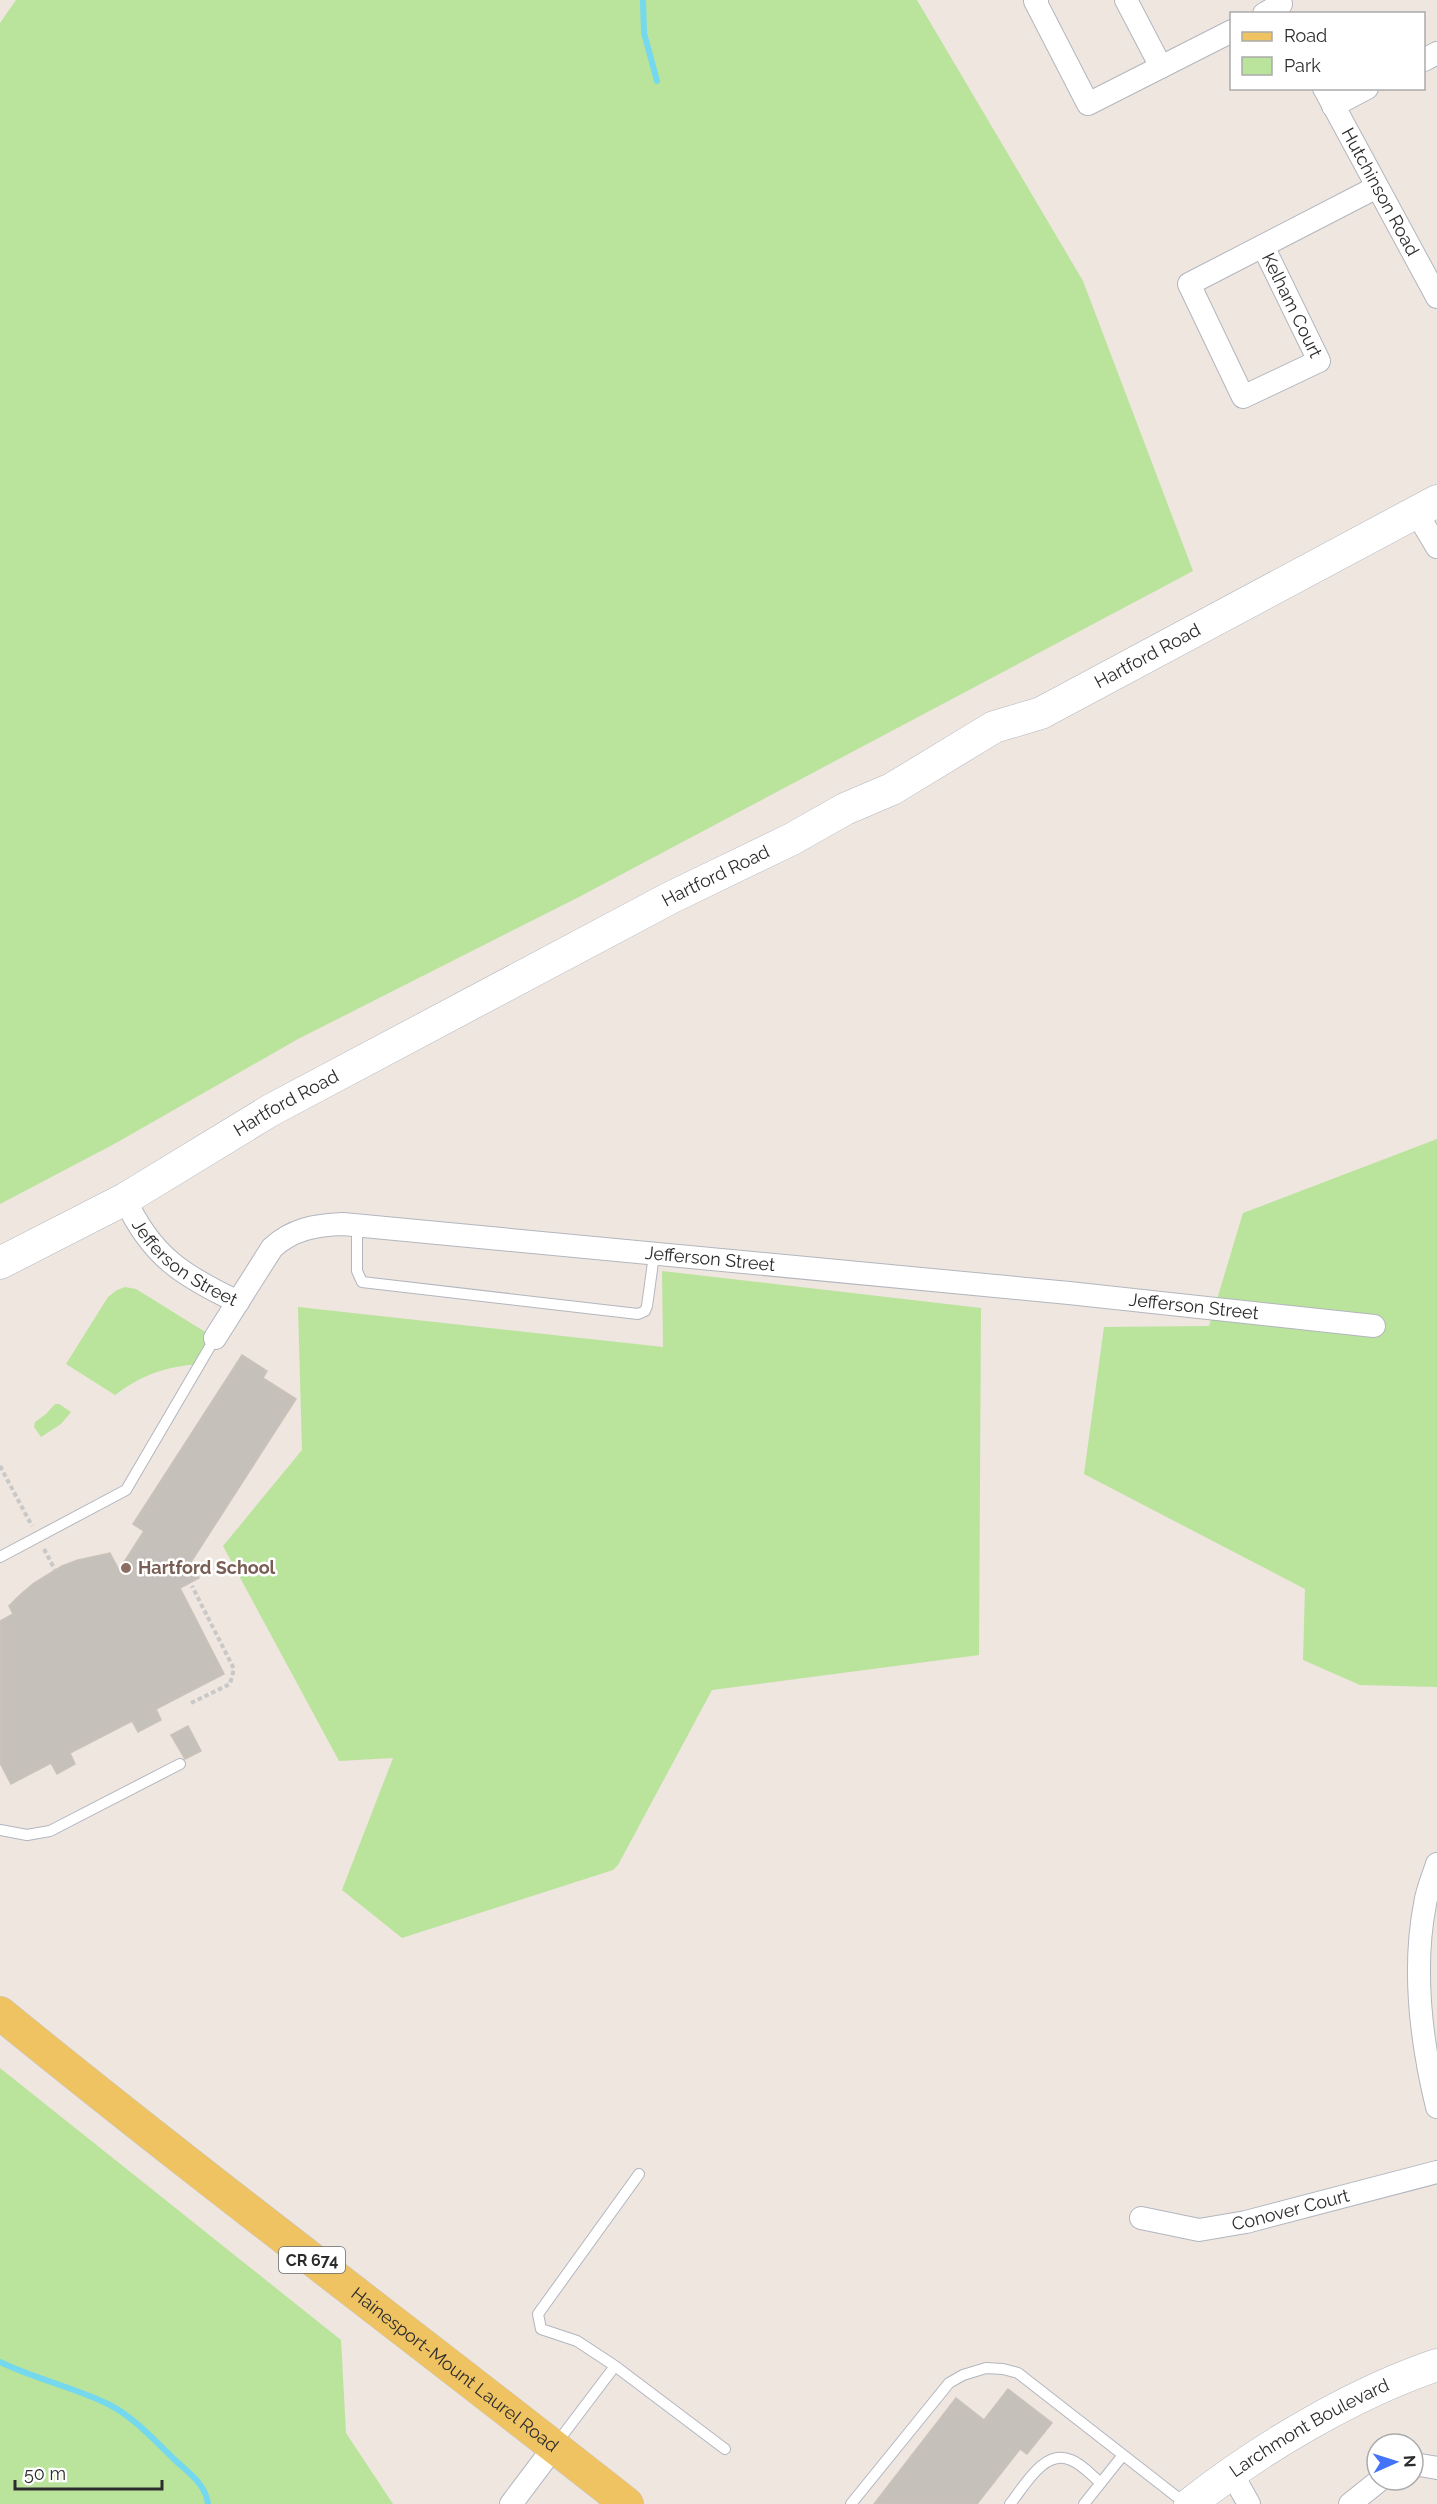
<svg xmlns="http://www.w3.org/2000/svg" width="1437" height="2504" font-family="Raleway,sans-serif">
<rect width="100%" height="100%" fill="#eee6df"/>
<path fill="#bae39c" d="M 16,0 L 917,0 L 1083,281 L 1193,571 L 577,898 L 298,1039 L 116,1143 L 0,1204 L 0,23 Z
M 1437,1139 L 1437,1687 L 1360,1685 L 1303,1660 L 1305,1589 L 1084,1474 L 1104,1327 L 1209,1326 L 1243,1213 Z
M 662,1271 L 981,1308 L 979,1655 L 712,1690 L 618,1865 L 613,1870 L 402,1938 L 342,1890 L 393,1758 L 339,1761 L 223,1546 L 302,1450 L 298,1307 L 663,1347 Z
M 125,1287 L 136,1289 L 215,1338 L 200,1364 C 167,1366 141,1375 115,1395 L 66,1364 L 108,1297 L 117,1290 Z
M 55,1404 L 59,1404 L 71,1412 L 61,1424 L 41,1437 L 34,1427 L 35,1422 L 46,1414 Z
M 0,2068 L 341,2340 L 346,2433 L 393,2504 L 0,2504 Z"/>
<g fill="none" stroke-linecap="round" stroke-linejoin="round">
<path stroke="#74d8ee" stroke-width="6" d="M 643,0 L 644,33 L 657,81
M 0,2362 C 35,2379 73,2387 108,2404 C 134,2417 155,2441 176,2461 C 189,2473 206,2485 208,2504"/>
</g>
<path fill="#c6c0bb" stroke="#c9c2b8" stroke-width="1.5" d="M 242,1355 L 267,1371 L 263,1378 L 296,1399 L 191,1562 L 199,1578 L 180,1588 L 224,1674 L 156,1709 L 161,1720 L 138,1732 L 132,1721 L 70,1753 L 75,1764 L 57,1774 L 51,1763 L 11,1784 L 0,1763 L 0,1621 L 13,1614 L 9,1606 L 21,1594 L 34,1583 L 62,1566 L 78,1560 L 110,1553 L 119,1570 L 144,1531 L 133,1524 Z
M 188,1726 L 201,1751 L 185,1759 L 171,1735 Z
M 1008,2389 L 1052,2423 L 1027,2454 L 1020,2449 L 977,2504 L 874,2504 L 956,2398 L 984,2420 Z"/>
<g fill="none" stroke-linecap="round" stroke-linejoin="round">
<defs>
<path id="lane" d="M 357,1226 L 357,1271 L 362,1282 L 638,1314 L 645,1311 L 647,1306 L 654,1255
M 0,1557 L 126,1490 L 215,1338
M 0,1830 L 27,1835 L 50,1831 L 180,1764
M 615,2366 L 577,2341 L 541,2329 L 538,2314 L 639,2174
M 556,2444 L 615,2366 L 725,2449
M 851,2504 L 949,2383 L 963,2375 L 986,2368 L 1003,2369 L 1018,2373 L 1186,2504
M 1010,2504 C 1024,2487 1044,2448 1071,2460 C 1082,2464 1092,2476 1101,2483
M 1084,2504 L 1123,2455"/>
<g id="street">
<path d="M 1037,0 L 1035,1 L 1088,104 L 1232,31"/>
<path d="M 1126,0 L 1161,67"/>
<path d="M 1264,14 L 1281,4"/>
<path d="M 1424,60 L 1437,53"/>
<path id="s1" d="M 1324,88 L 1437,297"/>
<path d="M 1333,106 L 1367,88"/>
<path id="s2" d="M 1263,246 L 1319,361 L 1243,397 L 1189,284 L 1377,187"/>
<path d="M 1416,512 L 1437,547"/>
<path id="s3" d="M 125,1199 C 151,1256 183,1276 238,1302"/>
<path id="s4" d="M 215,1338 L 272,1248 C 292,1229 316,1225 343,1224 L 1069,1293 L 1374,1326"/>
<path d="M 1437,1864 C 1433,1877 1427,1890 1425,1904 C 1412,1971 1421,2041 1437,2107"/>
<path id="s5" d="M 1141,2218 L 1199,2230 L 1246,2222 L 1437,2172"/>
<path d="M 1413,2466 L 1420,2465 L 1437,2468"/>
<path d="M 1232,2474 L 1249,2504"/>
<path d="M 511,2504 L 554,2447"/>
<path d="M 1350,2504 L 1380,2480"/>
</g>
<g id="secondary">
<path id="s6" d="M 0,1263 L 125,1199 L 271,1110 L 670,898 L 792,839 L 845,809 L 892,789 L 994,727 L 1041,713 L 1437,501"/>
<path id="s7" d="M 1190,2504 C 1259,2449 1354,2393 1437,2365"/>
</g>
<g id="primary">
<path id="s8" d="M 0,2013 C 206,2181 418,2339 627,2504"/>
</g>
</defs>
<use href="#lane" stroke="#b2b6bf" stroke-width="12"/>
<use href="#street" stroke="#b2b6bf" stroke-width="24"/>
<use href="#secondary" stroke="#b2b6bf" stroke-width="33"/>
<use href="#primary" stroke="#c8c8c8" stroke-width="34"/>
<path stroke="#c8c8c8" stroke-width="4" stroke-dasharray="4.5 3" stroke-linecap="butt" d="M 0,1466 L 32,1526
M 44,1549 L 55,1570
M 191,1703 L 230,1684 L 234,1669 L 192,1586"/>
<use href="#lane" stroke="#fff" stroke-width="10"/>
<use href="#street" stroke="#fff" stroke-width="22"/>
<use href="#secondary" stroke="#fff" stroke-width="32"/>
<use href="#primary" stroke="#efc362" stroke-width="33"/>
</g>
<circle fill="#8d6e63" stroke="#fff" stroke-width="2" cx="126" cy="1568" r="6"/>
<g text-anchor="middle" stroke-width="5" stroke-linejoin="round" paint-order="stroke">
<rect fill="#fff" stroke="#6b6b6b" stroke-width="1.5" x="279" y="2247" width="66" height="26" rx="4.5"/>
<g font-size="16" font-weight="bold" fill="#2c2c2c">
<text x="312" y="2266">CR 674</text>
</g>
<g font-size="18" fill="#2c2c2c" stroke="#fff">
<text dy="6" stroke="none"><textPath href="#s1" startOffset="118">Hutchinson Road</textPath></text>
<text dy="6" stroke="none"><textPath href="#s2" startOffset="66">Kelham Court</textPath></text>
<text dy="6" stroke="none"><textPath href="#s6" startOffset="1300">Hartford Road</textPath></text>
<text dy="6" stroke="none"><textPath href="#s6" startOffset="814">Hartford Road</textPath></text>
<text dy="6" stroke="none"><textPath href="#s6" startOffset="328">Hartford Road</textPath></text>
<text dy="6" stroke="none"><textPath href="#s3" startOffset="90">Jefferson Street</textPath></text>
<text dy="6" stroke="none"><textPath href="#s4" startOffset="552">Jefferson Street</textPath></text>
<text dy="6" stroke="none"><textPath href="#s4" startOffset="1038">Jefferson Street</textPath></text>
<text dy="6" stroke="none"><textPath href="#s5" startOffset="153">Conover Court</textPath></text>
<text dy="6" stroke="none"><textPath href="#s8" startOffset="578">Hainesport-Mount Laurel Road</textPath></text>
<text dy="6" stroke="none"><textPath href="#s7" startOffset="142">Larchmont Boulevard</textPath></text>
</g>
<g font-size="18" font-weight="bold" fill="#785e54" stroke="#fff" text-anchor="start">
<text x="138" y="1574">Hartford School</text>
</g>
</g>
<rect x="1230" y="12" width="195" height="78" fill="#ffffff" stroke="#ababab" stroke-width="1.5"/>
<rect x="1242" y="32" width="30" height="9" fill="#efc362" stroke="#ababab" stroke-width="1.5"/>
<text x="1284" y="42" font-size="18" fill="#2c2c2c">Road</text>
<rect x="1242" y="57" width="30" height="18" fill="#bae39c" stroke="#ababab" stroke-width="1.5"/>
<text x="1284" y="72" font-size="18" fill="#2c2c2c">Park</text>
<g transform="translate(1395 2462) rotate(87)"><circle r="28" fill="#ffffff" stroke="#ababab" stroke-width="1.5"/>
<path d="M0-4.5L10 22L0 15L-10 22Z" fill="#4273f8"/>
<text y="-9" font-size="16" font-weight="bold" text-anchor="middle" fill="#2c2c2c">N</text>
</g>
<path d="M15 2480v9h147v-9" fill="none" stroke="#2c2c2c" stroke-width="3"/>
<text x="24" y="2480" font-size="18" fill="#2c2c2c" stroke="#ffffff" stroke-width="4.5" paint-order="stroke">50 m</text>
</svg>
